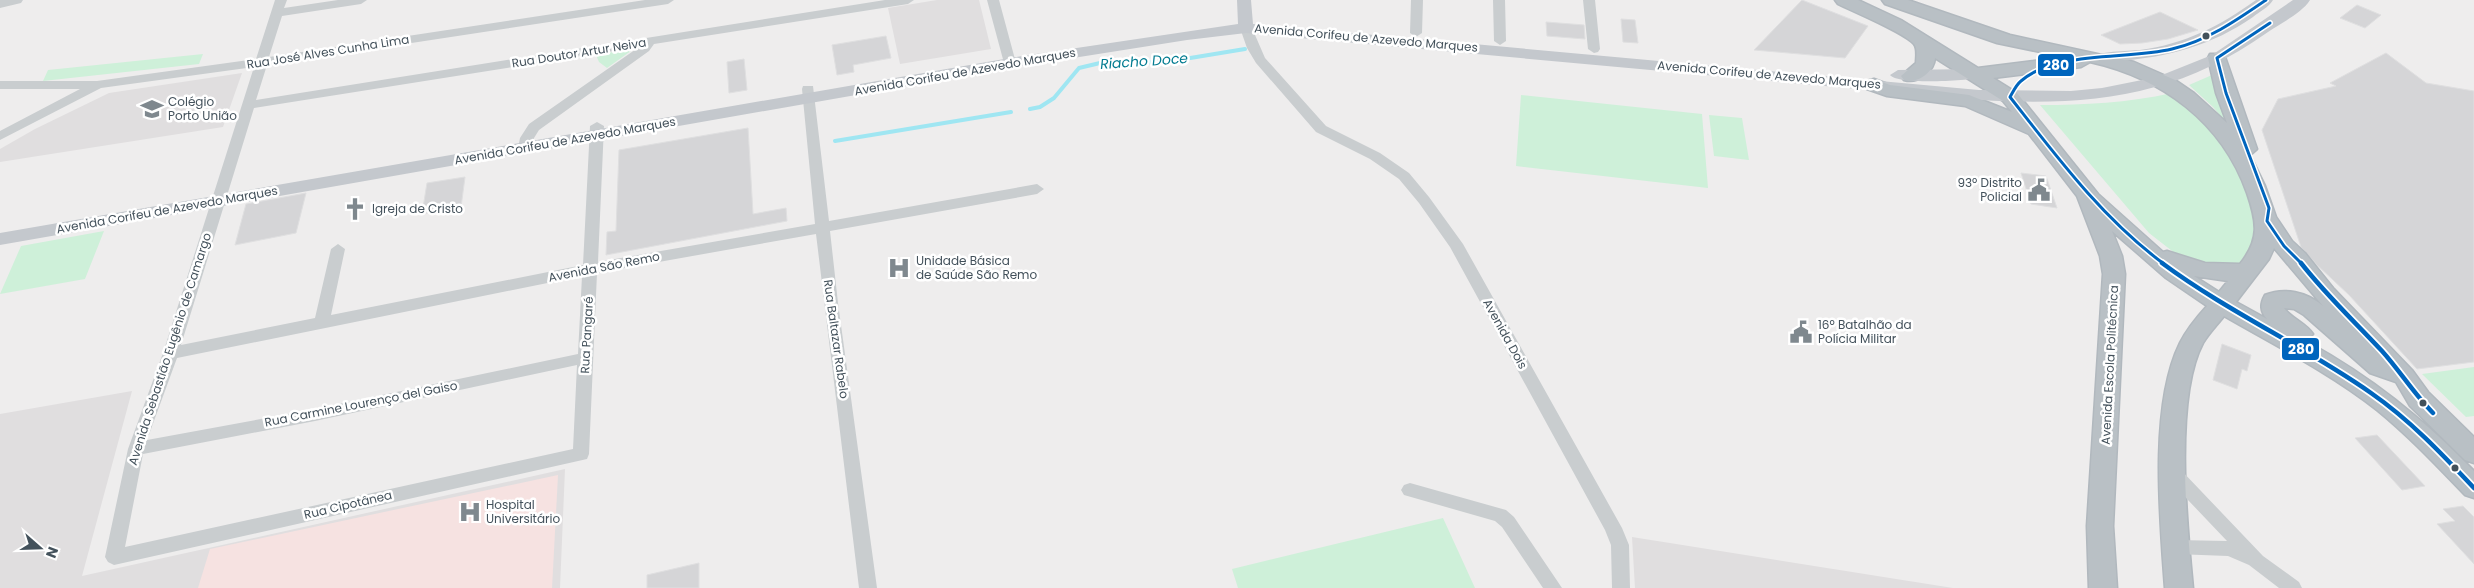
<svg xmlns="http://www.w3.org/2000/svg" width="2474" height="588" font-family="Poppins,sans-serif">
<rect width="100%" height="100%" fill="#eeeded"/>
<path fill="#e0dedf" d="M 937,0 L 979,0 L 991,49 L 900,64 L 888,8 Z
M 242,73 L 223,127 L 0,162 L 0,149 L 35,129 L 109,93 Z
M 132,391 L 82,576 L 565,469 L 560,588 L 0,588 L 0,414 Z
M 1632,537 L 1953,588 L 1635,588 Z"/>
<path fill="#f6e2e1" d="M 558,475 L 552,588 L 198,588 L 210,549 Z"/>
<path fill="#cef0d9" d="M 635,48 L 607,68 L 599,62 L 596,55 Z
M 203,54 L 199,64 L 43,81 L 48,70 Z
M 2212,75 L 2239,138 L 2213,107 L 2189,85 Z
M 2172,93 L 2198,111 L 2238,160 L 2259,227 L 2253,251 L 2239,266 L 2218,268 L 2176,254 L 2149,233 L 2040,105 C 2085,105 2127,103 2172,93 Z
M 1521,95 L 1702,114 L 1708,188 L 1516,166 Z
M 1709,115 L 1742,118 L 1749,160 L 1714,156 Z
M 104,231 L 85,279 L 0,294 L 21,246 Z
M 2474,367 L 2474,416 L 2466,417 L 2422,374 Z
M 1443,518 L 1475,588 L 1238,588 L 1232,569 Z"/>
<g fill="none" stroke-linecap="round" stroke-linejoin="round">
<path stroke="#9fe6f2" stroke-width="4" d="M 1030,109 L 1040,107 L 1054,98 L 1079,68 L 1100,63 L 1166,62 L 1245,49
M 835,141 L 1011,112"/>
</g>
<path fill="#d5d5d7" stroke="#dfdfe0" d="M 1802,0 L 1868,26 L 1845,58 L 1754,50 Z
M 2357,5 L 2381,15 L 2365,28 L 2340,18 Z
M 2160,12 L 2198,30 L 2168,39 L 2142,43 L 2120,44 L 2101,35 Z
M 1621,19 L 1635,20 L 1638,43 L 1623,42 Z
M 1546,22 L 1584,25 L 1585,39 L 1547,36 Z
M 886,36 L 891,58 L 853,65 L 854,72 L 837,75 L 832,45 Z
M 2386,53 L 2426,83 L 2474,91 L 2474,362 L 2417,369 L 2349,295 L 2316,264 L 2301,247 L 2262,130 L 2278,99 L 2336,86 L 2330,83 Z
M 744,59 L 747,90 L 729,93 L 727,62 Z
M 748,128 L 753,214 L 786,208 L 787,221 L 606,255 L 607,232 L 616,231 L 619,150 Z
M 2021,173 L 2046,176 L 2057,208 L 2031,204 Z
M 465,177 L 461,207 L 422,214 L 427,183 Z
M 306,193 L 296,233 L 235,245 L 246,204 Z
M 2222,344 L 2251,355 L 2247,371 L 2242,369 L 2237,389 L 2213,380 Z
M 2377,435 L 2425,486 L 2402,490 L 2355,438 Z
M 2463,506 L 2474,517 L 2474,564 L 2437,524 L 2455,521 L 2443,509 Z
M 699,563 L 699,588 L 647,588 L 647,575 Z"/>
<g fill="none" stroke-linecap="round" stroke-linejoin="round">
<defs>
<path id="highway" d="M 1835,0 L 1858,0 L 1901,20 L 1978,68 L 2065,57 L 1997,43 L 1885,4 L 1882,0 L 1908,0 L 2010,35 L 2134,62 L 2175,80 L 2194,93 L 2227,123 L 2216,93 L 2208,58 L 2210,54 L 2224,54 L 2257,149 L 2250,155 L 2265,186 L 2276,217 L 2292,241 L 2305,253 L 2333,288 L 2412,370 L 2428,392 L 2474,437 L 2474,463 L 2465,460 L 2410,406 L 2396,382 L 2370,373 L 2304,315 L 2294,309 L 2284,308 C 2292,319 2306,323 2313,334 L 2306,341 C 2373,378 2421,417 2474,471 L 2474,498 L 2465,495 C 2437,466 2409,436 2377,410 C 2330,373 2276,346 2224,316 C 2217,325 2209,333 2203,343 C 2174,397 2187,526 2193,588 L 2165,588 C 2160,519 2149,406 2180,343 C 2187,329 2197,317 2207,306 L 2166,278 L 2112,231 L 2122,256 L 2125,274 L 2113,526 L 2117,588 L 2089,588 L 2087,526 L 2103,274 L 2100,256 L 2077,196 L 2029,134 L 1965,106 L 1887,96 L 1867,89 L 1864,85 L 1867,81 L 1874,79 L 1890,85 L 1969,95 L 2012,112 L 2003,101 L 1935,58 C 1934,72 1918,84 1904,80 L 1901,76 L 1916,63 C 1916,57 1918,49 1914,44 C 1903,32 1854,12 1838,4 ZM 2090,62 C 2162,78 2222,122 2247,193 C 2257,222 2260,239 2240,264 L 2205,263 L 2167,251 L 2163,252 L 2098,194 L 2017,93 L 1993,78 L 2081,67 ZM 2274,248 L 2323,306 C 2307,292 2284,287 2265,295 C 2260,304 2260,311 2267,319 L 2236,302 L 2269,259 ZM 2194,276 L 2228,281 L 2219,292 Z"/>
</defs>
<use href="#highway" stroke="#b1b8be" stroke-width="3"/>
<path fill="#c9cdcf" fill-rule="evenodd" d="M 0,0 L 23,0 L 21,3 L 0,8 Z
M 275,0 L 287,0 L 284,8 L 338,0 L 367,0 L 361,4 L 282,16 L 269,57 L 645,0 L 674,0 L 668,4 L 267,65 L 256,100 L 885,0 L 914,0 L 908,4 L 654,44 L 649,51 L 539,130 L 534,138 L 532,148 L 525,152 L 518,148 L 520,138 L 529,124 L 639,47 L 254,108 L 181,345 L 315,318 L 331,249 L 338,244 L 345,249 L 331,315 L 583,265 L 590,126 L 597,122 L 604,126 L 598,262 L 815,224 L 802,89 L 803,86 L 813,86 L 829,221 L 1037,184 L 1044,189 L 1037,194 L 830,231 L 838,303 L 877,588 L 859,588 L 816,234 L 597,273 L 589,454 L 587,459 L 114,565 L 108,562 L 105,557 L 128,449 L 163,353 L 254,67 L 101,88 L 0,140 L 0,131 L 80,89 L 0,89 L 0,81 L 97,81 L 256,59 ZM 582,276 L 578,354 L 315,409 L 147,440 L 177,358 ZM 577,365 L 573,449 L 125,547 L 143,454 L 315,421 Z
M 987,0 L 999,0 L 1016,63 L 1014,66 L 1006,66 L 1004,63 Z
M 1411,0 L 1423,0 L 1422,33 L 1416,37 L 1410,33 Z
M 1493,0 L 1505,0 L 1506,41 L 1500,45 L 1494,41 Z
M 1583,0 L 1595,0 L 1600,49 L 1598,52 L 1594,53 L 1588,49 Z
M 1246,24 L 1252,28 L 1265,58 L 1326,126 L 1380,153 L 1409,173 L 1429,197 L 1463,244 L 1622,528 L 1629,545 L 1630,588 L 1612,588 L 1611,545 L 1605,530 L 1450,247 L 1419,203 L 1399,179 L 1370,159 L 1316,132 L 1256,63 L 1247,48 L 1240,28 Z
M 2174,467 L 2180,469 L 2263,556 L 2299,582 L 2302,588 L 2279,588 L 2249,565 L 2228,556 L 2175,554 L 2169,552 L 2166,547 L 2169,542 L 2175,540 L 2227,541 L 2168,479 L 2166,474 L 2168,469 Z
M 1410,483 L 1506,510 L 1514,517 L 1562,588 L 1543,588 L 1502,527 L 1495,521 L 1404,495 L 1401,490 L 1404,485 Z"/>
<path fill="#c4c8cd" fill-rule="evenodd" d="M 1237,0 L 1251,0 L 1253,24 L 1979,90 L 2071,91 L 2102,88 L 2157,77 L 2212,55 L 2293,0 L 2310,0 C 2302,13 2281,23 2268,32 C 2175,98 2091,106 1979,100 L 1246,33 L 1187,40 L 1010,68 L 0,245 L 0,233 L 1010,58 L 1238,24 Z
M 2256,0 L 2273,0 C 2269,7 2259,12 2253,17 C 2213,45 2168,57 2120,61 C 2111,62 2097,66 2091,58 C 2096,51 2129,51 2140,50 C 2185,44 2220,26 2256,0 Z
M 1976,69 L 1982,71 L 1984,74 L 1982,77 C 1968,81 1897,85 1890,75 L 1898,70 Z"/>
<use href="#highway" fill="#b9c0c5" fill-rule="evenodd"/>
<defs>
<path id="bus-1-far1" d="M 2270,23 L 2217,58 L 2226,93 L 2269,208 L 2267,221 L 2284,246 L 2302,264
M 2164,264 C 2102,218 2057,157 2010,97 C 2013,92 2016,85 2021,81 C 2057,50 2127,60 2172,49 C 2207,41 2237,20 2266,0"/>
<path id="bus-1" d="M 2162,263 C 2228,312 2304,346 2371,393 C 2410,420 2442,454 2474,488
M 2301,263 C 2326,295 2354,321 2382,351 C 2400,371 2414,394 2433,413"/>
</defs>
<use href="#bus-1-far1" stroke="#fff" stroke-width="6"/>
<use href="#bus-1" stroke="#fff" stroke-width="8"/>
<use href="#bus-1-far1" stroke="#0065bd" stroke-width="3"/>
<use href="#bus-1" stroke="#0065bd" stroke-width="4.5"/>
</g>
<defs>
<symbol id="school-bare" viewBox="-9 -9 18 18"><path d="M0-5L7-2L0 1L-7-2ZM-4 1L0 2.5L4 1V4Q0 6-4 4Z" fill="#7f888e" stroke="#fff" stroke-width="2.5" paint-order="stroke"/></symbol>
<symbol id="civic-bare" viewBox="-9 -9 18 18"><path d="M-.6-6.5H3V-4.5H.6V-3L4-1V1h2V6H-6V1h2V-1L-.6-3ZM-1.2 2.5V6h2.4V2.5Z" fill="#7f888e" stroke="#fff" stroke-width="2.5" paint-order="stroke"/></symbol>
<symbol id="church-bare" viewBox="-9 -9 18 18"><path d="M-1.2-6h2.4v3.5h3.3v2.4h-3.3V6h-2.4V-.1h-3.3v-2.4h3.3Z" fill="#7f888e" stroke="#fff" stroke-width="2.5" paint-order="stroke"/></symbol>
<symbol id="hospital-bare" viewBox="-9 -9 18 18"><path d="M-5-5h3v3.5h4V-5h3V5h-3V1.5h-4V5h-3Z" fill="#7f888e" stroke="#fff" stroke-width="2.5" paint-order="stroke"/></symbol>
</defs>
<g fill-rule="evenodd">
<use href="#school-bare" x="136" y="93" width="32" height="32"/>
<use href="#civic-bare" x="2023" y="174" width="32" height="32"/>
<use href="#church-bare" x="339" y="193" width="32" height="32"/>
<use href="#hospital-bare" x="883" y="252" width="32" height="32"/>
<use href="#civic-bare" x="1785" y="316" width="32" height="32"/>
<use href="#hospital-bare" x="454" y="496" width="32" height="32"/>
</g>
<g fill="#43515b" stroke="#fff" stroke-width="2">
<circle cx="2206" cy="36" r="4.5"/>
<circle cx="2423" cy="403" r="4.5"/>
<circle cx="2455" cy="468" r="4.5"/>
</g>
<g text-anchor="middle" stroke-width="5" stroke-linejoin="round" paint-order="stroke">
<g font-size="12" fill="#43515b" stroke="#fff">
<text transform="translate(1366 38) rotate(5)" y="4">Avenida Corifeu de Azevedo Marques</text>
<text transform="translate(328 52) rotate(-9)" y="4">Rua José Alves Cunha Lima</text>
<text transform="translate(579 53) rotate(-9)" y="4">Rua Doutor Artur Neiva</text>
<text transform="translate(965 72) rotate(-10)" y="4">Avenida Corifeu de Azevedo Marques</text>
<text transform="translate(1769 75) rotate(5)" y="4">Avenida Corifeu de Azevedo Marques</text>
<text transform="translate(565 141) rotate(-10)" y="4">Avenida Corifeu de Azevedo Marques</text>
<text transform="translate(167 210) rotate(-10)" y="4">Avenida Corifeu de Azevedo Marques</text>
<text transform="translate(604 267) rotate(-11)" y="4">Avenida São Remo</text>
<text transform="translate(1505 334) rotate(61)" y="4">Avenida Dois</text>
<text transform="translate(587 335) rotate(-87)" y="4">Rua Pangaré</text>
<text transform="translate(836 339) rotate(82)" y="4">Rua Baltazar Rabelo</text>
<text transform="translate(170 349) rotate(-72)" y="4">Avenida Sebastião Eugênio de Camargo</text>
<text transform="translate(2110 365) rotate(-87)" y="4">Avenida Escola Politécnica</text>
<text transform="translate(361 404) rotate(-11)" y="4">Rua Carmine Lourenço del Gaiso</text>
<text transform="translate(348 505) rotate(-13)" y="4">Rua Cipotânea</text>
</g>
<g font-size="12" fill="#43515b" stroke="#fff" text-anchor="start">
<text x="168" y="106">Colégio<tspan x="168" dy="14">Porto União</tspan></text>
<text x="2022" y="187" text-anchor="end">93º Distrito<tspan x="2022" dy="14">Policial</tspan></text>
<text x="372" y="213">Igreja de Cristo</text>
<text x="916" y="265">Unidade Básica<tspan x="916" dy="14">de Saúde São Remo</tspan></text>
<text x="1818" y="329">16º Batalhão da<tspan x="1818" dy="14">Polícia Militar</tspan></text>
<text x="486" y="509">Hospital<tspan x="486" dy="14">Universitário</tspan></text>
</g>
<g font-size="14" font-style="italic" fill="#037c91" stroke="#fff">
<text transform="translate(1144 61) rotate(-4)" y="5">Riacho Doce</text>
</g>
</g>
<g stroke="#fff" stroke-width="2">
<rect x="2037" y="53" width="38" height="24" rx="5" fill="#0065bd"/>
<rect x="2281" y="337" width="39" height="24" rx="5" fill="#0065bd"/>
</g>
<g font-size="14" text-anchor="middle" font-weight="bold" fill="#fff">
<text x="2056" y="70">280</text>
<text x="2301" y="354">280</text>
</g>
<g transform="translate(40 548) rotate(110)" stroke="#ffffff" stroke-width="4" paint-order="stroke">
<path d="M0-4L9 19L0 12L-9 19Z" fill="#43515b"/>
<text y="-8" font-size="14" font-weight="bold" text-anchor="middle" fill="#43515b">N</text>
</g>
</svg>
